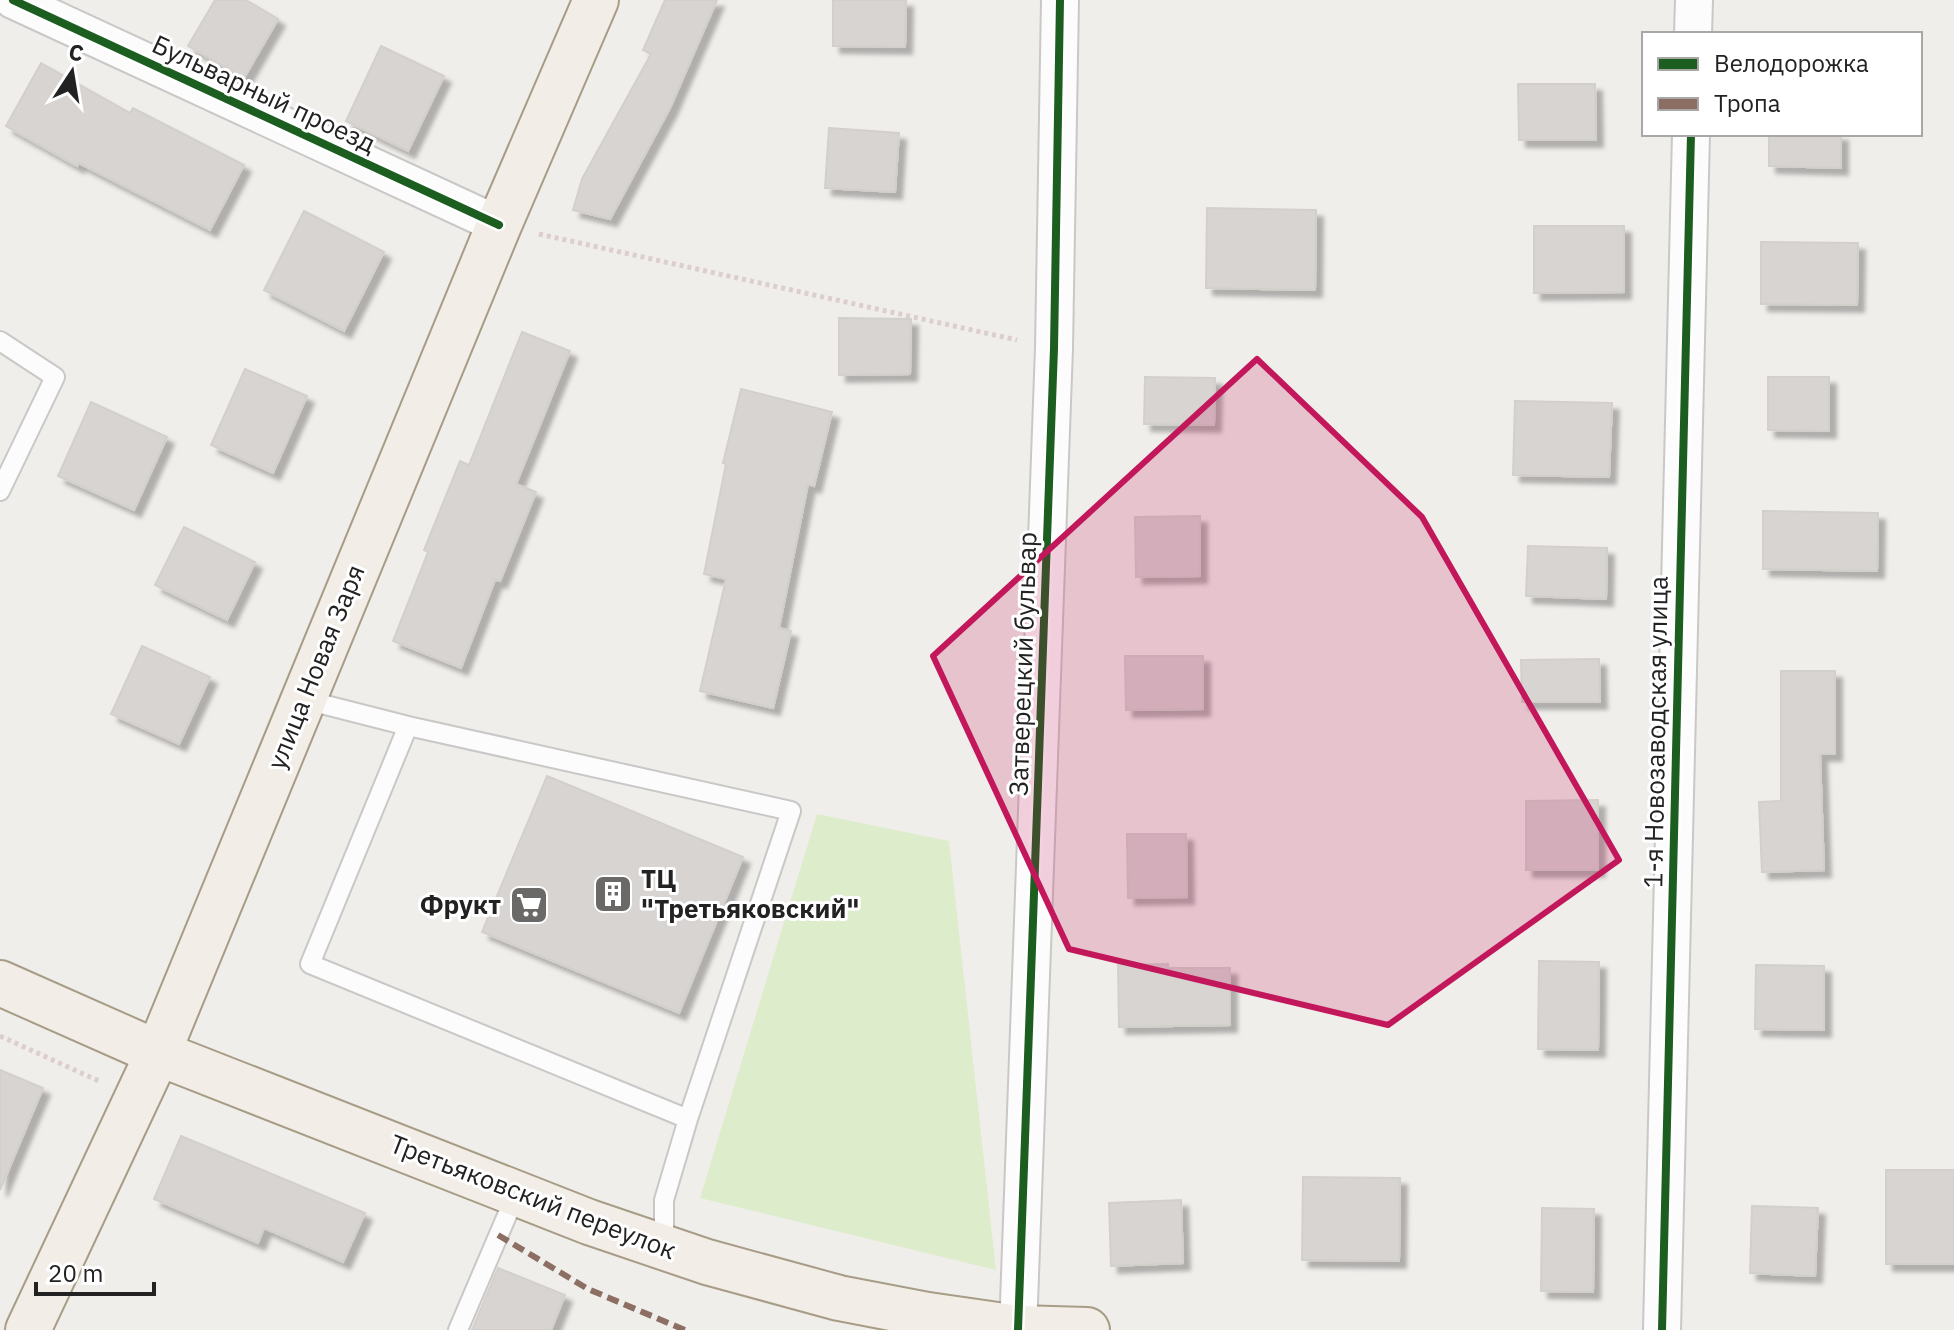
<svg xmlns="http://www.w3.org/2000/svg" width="1954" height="1330" font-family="'IBM Plex Sans',sans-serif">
<defs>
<filter id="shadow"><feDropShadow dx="7" dy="7" stdDeviation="2" flood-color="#0004"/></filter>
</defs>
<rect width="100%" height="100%" fill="#f0eeeb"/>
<path fill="#ddeccb" d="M 817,814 L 949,841 L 996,1270 L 700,1198 Z"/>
<path fill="#d7d4d2" stroke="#d3d0cc" stroke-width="2" filter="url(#shadow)" d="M 215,0 L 246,0 L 278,19 L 244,78 L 188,46 Z
M 665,0 L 717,0 L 670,108 L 610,219 L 573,210 L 582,179 L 651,54 L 643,50 Z
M 833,0 L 906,0 L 905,47 L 833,46 Z
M 381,46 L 444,76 L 408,151 L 346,121 Z
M 41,63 L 130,113 L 133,108 L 244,165 L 210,230 L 79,163 L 77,166 L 6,126 Z
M 1518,84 L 1595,84 L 1596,140 L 1519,140 Z
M 829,128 L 899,133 L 895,192 L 825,188 Z
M 1769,134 L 1841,134 L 1841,168 L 1769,166 Z
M 1207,208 L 1316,210 L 1315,290 L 1206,288 Z
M 304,211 L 384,252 L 344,331 L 264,290 Z
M 1534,226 L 1624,226 L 1624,292 L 1534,293 Z
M 1761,242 L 1858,243 L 1857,305 L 1761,304 Z
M 839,318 L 911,319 L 910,374 L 839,375 Z
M 522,332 L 570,351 L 516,484 L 536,492 L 500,581 L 495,580 L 461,668 L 393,641 L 428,552 L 424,550 L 460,461 L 469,465 Z
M 245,369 L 307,396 L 273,473 L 211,445 Z
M 1145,377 L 1215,378 L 1214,425 L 1144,424 Z
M 1768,377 L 1829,377 L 1829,431 L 1768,430 Z
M 741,389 L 832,412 L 814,486 L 808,484 L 779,628 L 791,631 L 773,708 L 700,691 L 726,579 L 704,574 L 726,464 L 723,463 Z
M 1515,401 L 1612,403 L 1609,477 L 1513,475 Z
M 91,402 L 167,437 L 134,510 L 58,476 Z
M 1763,511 L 1878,513 L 1877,571 L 1763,569 Z
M 1200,516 L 1200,576 L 1136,577 L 1135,517 Z
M 184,527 L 255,562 L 227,620 L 155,585 Z
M 1528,546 L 1607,548 L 1606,599 L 1526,596 Z
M 142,646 L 210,677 L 179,744 L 111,714 Z
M 1125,656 L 1203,656 L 1203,709 L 1126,710 Z
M 1599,659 L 1600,702 L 1522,702 L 1521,660 Z
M 1781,671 L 1835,671 L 1835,754 L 1820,754 L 1824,870 L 1762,872 L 1759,802 L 1781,801 Z
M 547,776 L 743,857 L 679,1013 L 482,932 Z
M 1598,800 L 1598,870 L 1526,870 L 1526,801 Z
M 1127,834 L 1186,834 L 1187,897 L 1128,898 Z
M 1539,961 L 1599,962 L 1598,1050 L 1538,1049 Z
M 1168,964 L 1168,968 L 1230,968 L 1230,1025 L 1119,1027 L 1118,965 Z
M 1756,965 L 1824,966 L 1824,1030 L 1755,1029 Z
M 0,1070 L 43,1088 L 0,1190 Z
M 181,1136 L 365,1213 L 343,1262 L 264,1228 L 258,1243 L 154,1199 Z
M 1886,1170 L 1954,1170 L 1954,1264 L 1886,1264 Z
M 1303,1177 L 1400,1178 L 1399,1261 L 1302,1260 Z
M 1181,1200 L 1183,1263 L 1111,1266 L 1109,1203 Z
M 1752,1206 L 1818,1208 L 1815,1276 L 1750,1273 Z
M 1542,1208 L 1594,1209 L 1593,1292 L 1541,1291 Z
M 498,1268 L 565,1295 L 551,1330 L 472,1330 Z"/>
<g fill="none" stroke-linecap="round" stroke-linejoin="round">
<defs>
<path id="lane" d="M 0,341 L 55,377 L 0,491
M 302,699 L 408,726 L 791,811 L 688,1119 L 664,1200 L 664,1246
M 408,726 L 310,964 L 688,1119
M 458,1330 L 517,1192"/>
<path id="street" d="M 13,0 L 499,225
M 1693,34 L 1694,0
M 1018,1330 L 1054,348 L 1060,0
M 1662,1330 L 1691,134"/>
<path id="primary" d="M 0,983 L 158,1053 L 589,1222 L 707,1262 L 839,1298 L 928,1315 L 1018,1328 L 1087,1330
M 28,1330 L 158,1053 L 499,225 L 596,0"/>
</defs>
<use href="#lane" stroke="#c9c8c7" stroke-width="22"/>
<use href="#street" stroke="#c9c8c7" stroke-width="40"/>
<use href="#primary" stroke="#a79c86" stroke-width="48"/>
<path stroke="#dccecd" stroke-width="5" stroke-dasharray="4 4" stroke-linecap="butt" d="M 539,234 L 1017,340
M 0,1036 L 101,1082"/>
<use href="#lane" stroke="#fdfcfc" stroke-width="18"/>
<use href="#street" stroke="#fdfcfc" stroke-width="36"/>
<use href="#primary" stroke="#f3ede7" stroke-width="44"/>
<path stroke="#8d6e63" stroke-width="6" stroke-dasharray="12 6" stroke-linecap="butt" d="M 498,1235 L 588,1289 L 685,1330"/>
<defs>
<path id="cycleway" d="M 13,0 L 499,225
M 1018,1330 L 1054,348 L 1060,0
M 1662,1330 L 1691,134"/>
</defs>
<use href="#cycleway" stroke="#fff" stroke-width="13"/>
<use href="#cycleway" stroke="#1b5e20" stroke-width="8"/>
</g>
<path fill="#c2185b" fill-opacity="0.2" stroke="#c2185b" stroke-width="6" stroke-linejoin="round" d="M 1257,359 L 1422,517 L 1619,860 L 1388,1025 L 1069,949 L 933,656 Z"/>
<defs>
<symbol id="building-square" viewBox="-11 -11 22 22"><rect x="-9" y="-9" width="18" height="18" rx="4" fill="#6a6968" stroke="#fff"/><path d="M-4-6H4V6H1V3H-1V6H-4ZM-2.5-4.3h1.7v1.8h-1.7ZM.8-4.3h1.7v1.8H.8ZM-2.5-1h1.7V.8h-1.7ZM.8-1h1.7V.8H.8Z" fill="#fff"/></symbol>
<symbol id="supermarket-square" viewBox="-11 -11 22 22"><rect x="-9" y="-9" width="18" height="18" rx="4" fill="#6a6968" stroke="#fff"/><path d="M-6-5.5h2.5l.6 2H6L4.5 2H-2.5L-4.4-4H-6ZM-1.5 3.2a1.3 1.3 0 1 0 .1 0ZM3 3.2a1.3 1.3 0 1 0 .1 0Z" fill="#fff"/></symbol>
</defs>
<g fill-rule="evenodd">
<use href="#building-square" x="591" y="872" width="44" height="44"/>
<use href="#supermarket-square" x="507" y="883" width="44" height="44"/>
</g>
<g text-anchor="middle" stroke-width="6" stroke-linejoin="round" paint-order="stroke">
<g font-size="26" fill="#222" stroke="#fff">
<text transform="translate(264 94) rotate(25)" y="9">Бульварный проезд</text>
<text transform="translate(1023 664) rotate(-88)" y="9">Затверецкий бульвар</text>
<text transform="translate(316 667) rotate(-68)" y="9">улица Новая Заря</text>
<text transform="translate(1656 732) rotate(-89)" y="9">1-я Новозаводская улица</text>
<text transform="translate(533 1197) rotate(21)" y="9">Третьяковский переулок</text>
</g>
<g font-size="26" font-weight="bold" fill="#222" stroke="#fff" text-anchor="start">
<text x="641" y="888">ТЦ<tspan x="641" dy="30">"Третьяковский"</tspan></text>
<text x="501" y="914" text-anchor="end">Фрукт</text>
</g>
</g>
<rect x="1642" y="32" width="280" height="104" fill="#ffffff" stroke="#a7a7a7" stroke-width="2"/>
<rect x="1658" y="58" width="40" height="12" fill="#1b5e20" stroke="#a7a7a7" stroke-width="2"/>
<text x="1714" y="72" font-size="24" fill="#222222">Велодорожка</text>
<rect x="1658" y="98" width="40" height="12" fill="#8d6e63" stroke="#a7a7a7" stroke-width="2"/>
<text x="1714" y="112" font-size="24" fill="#222222">Тропа</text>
<g transform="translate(72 72) rotate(12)" stroke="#ffffff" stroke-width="6" paint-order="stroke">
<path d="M0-6L14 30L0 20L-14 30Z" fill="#222222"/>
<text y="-12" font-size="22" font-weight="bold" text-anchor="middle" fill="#222222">С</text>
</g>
<path d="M36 1282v12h118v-12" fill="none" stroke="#222222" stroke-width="4"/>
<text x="48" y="1282" font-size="24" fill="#222222" stroke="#ffffff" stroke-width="6" paint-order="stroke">20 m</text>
</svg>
